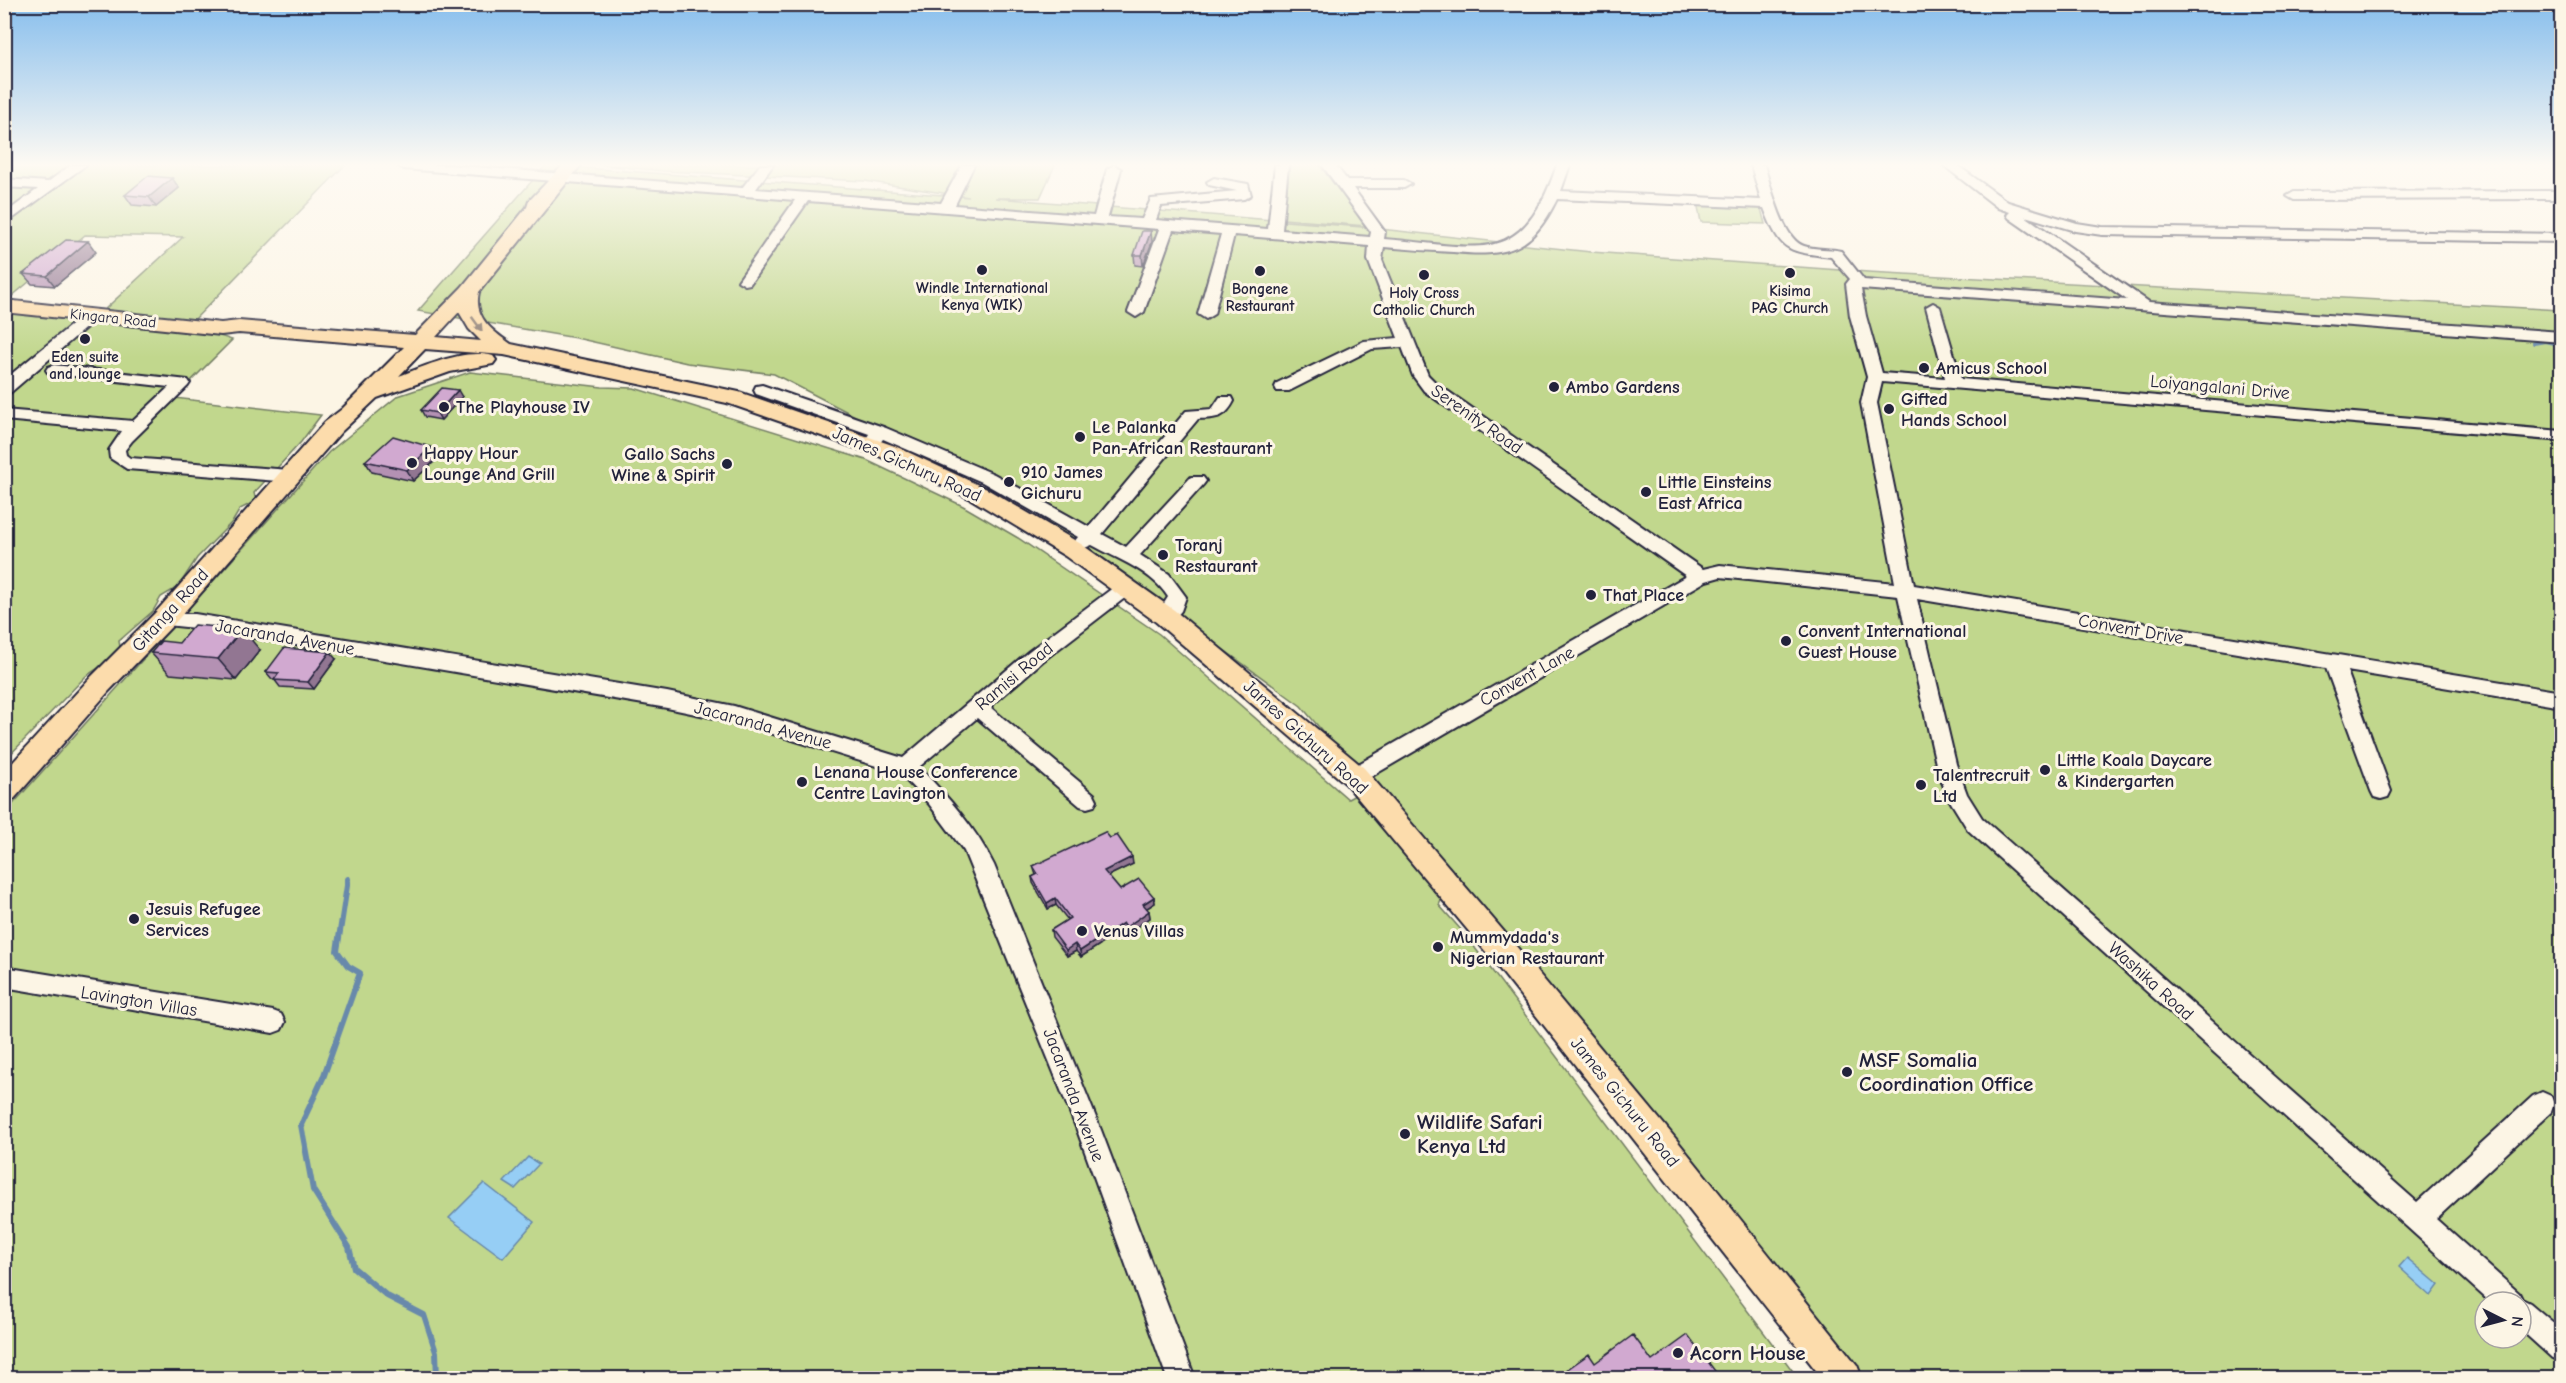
<svg xmlns="http://www.w3.org/2000/svg" width="2566" height="1383" font-family="'Comic Neue',sans-serif">
<rect width="100%" height="100%" fill="#fcf5e5"/>
<filter id="ink" filterUnits="userSpaceOnUse"><feTurbulence type="fractalNoise" baseFrequency=".0167" numOctaves="2"/><feDisplacementMap in="SourceGraphic" scale="12" xChannelSelector="R" yChannelSelector="G"/><feConvolveMatrix kernelMatrix="1 2 1 2 8 2 1 2 1" color-interpolation-filters="sRGB"/></filter>
<g filter="url(#ink)">
<path fill="#c1d78d" stroke="#727c64" stroke-width="1.5" fill-rule="evenodd" d="M 5,165 L 345,165 L 194,320 L 102,312 L 183,237 L 85,235 L 5,302 Z
M 546,165 L 969,197 L 865,181 L 664,171 L 603,165 L 1055,165 L 1040,198 L 995,198 L 1362,227 L 1591,252 L 1868,272 L 2561,310 L 2561,1378 L 1841,1378 L 1449,883 L 1439,905 L 1463,932 L 1798,1378 L 5,1378 L 5,813 L 329,452 L 398,396 L 470,372 L 602,387 L 634,388 L 866,460 L 963,506 L 1018,538 L 1159,634 L 1348,799 L 1370,787 L 1301,706 L 1024,505 L 940,456 L 892,435 L 774,374 L 687,363 L 576,338 L 418,311 ZM 2485,1302 L 2521,1302 L 2521,1338 L 2485,1338 Z
M 1290,165 L 1319,165 L 1367,226 L 1283,219 Z
M 1697,202 L 1760,205 L 1765,224 L 1701,222 Z
M 5,311 L 211,333 L 232,340 L 174,398 L 321,415 L 301,442 L 254,493 L 256,501 L 240,509 L 233,521 L 197,558 L 178,587 L 161,597 L 153,611 L 119,641 L 121,653 L 86,676 L 5,760 Z"/>
<path fill="#96cef5" stroke="#6889ab" stroke-width="1.5" d="M 528,1157 L 539,1164 L 515,1189 L 504,1182 Z
M 484,1183 L 534,1222 L 503,1258 L 449,1218 Z
M 2407,1258 L 2439,1285 L 2431,1296 L 2399,1267 Z"/>
<g fill="none" stroke-linecap="round" stroke-linejoin="round">
<path stroke="#6889ab" stroke-width="4" d="M 2534,343 L 2545,341 L 2562,345"/>
<path stroke="#6889ab" stroke-width="6" d="M 348,879 L 337,951 L 348,966 L 360,973 L 323,1078 L 301,1125 L 313,1190 L 349,1247 L 354,1268 L 387,1296 L 424,1315 L 436,1352 L 437,1378"/>
<defs>
<path id="minor" d="M 71,165 L 86,165 L 4,225 L 4,214 L 38,189 L 4,187 L 4,179 L 48,182 Z
M 397,165 L 449,165 L 742,188 L 760,165 L 773,165 L 756,189 L 941,203 L 962,165 L 974,165 L 955,205 L 1094,216 L 1107,169 L 1114,165 L 1121,169 L 1108,217 L 1142,219 L 1151,199 L 1237,191 L 1209,185 L 1207,182 L 1214,178 L 1248,184 L 1251,195 L 1244,199 L 1161,206 L 1156,220 L 1268,229 L 1275,165 L 1288,165 L 1282,230 L 1370,237 L 1371,232 L 1322,165 L 1335,165 L 1347,180 L 1404,180 L 1411,184 L 1404,188 L 1353,188 L 1385,232 L 1384,239 C 1479,246 1521,271 1557,165 L 1570,165 L 1561,191 L 1761,200 L 1751,165 L 1764,165 C 1771,185 1782,239 1804,246 C 1816,250 1829,248 1841,251 L 1864,280 L 2127,300 L 2009,218 L 2007,215 L 2010,212 L 1998,208 L 1943,165 L 1957,165 L 2008,202 L 2077,223 L 2102,227 L 2562,234 L 2562,242 L 2102,235 L 2075,231 L 2025,216 L 2149,302 L 2562,332 L 2562,342 L 1861,289 L 1866,316 L 1882,373 L 1945,378 L 1926,307 L 1933,303 L 1940,307 L 1961,379 L 2562,431 L 2562,441 L 1882,382 L 1877,403 L 1914,585 L 2562,692 L 2562,707 L 2347,671 L 2391,791 L 2388,797 L 2381,799 L 2374,797 L 2371,791 L 2326,668 L 1917,599 L 1956,764 L 1967,794 L 1982,818 L 2417,1202 L 2533,1096 L 2542,1092 L 2551,1096 L 2554,1104 L 2551,1112 L 2436,1219 L 2519,1293 L 2522,1299 L 2530,1303 L 2562,1330 L 2562,1361 L 2552,1358 L 2521,1330 L 2521,1302 L 2490,1302 L 1968,830 L 1947,796 L 1936,764 L 1898,596 L 1720,577 L 1706,581 L 1362,782 L 1355,784 L 1348,782 L 1345,776 L 1348,770 L 1686,576 L 1424,391 L 1413,376 L 1402,347 L 1372,349 L 1289,391 L 1277,391 L 1275,387 L 1277,383 L 1364,341 L 1398,338 L 1368,260 L 1369,246 L 1234,235 L 1214,314 L 1206,319 L 1198,314 L 1221,234 L 1173,230 L 1144,312 L 1136,317 L 1128,312 L 1159,229 L 808,201 L 750,284 L 745,285 L 738,281 L 795,200 L 404,169 ZM 1557,199 L 1764,208 C 1781,253 1788,251 1831,257 L 1850,279 L 1846,284 L 1850,316 L 1867,377 L 1861,403 L 1895,583 L 1720,565 L 1703,569 L 1436,383 L 1428,375 L 1382,260 L 1384,247 C 1407,249 1430,251 1453,252 C 1507,257 1531,252 1557,199 Z
M 2562,191 L 2562,199 L 2294,200 L 2287,196 L 2294,192 Z
M 91,311 L 99,316 L 96,319 L 10,393 L 4,394 L 4,380 L 86,313 Z
M 54,365 L 188,380 L 190,383 L 188,386 L 132,441 L 125,450 L 126,455 L 130,458 L 290,470 L 298,476 L 290,482 L 127,469 L 110,458 L 109,450 L 122,431 L 4,420 L 4,410 L 133,421 L 169,387 L 48,373 L 46,370 L 48,367 Z
M 762,385 L 886,428 L 994,474 L 1089,527 L 1186,411 L 1212,409 L 1220,397 L 1232,397 L 1234,401 C 1225,419 1216,418 1198,419 L 1102,534 L 1126,547 L 1191,477 L 1203,477 L 1206,481 L 1203,485 L 1140,555 L 1169,574 L 1186,597 L 1181,611 L 1172,621 L 1158,621 L 1156,616 L 1168,597 C 1152,571 1117,559 1092,545 L 1082,549 L 1076,547 L 1073,543 L 1078,537 L 982,482 L 883,439 L 879,444 L 867,444 L 865,440 L 869,434 L 756,394 L 754,390 L 756,386 Z
M 1124,582 L 1130,584 L 1133,589 L 1130,594 L 1043,661 L 990,707 L 1094,794 L 1097,800 L 1094,806 L 1087,808 L 1080,806 L 977,718 L 919,767 C 948,797 976,828 994,865 L 1101,1130 L 1195,1378 L 1167,1378 L 1077,1130 L 964,851 L 929,804 L 899,773 L 734,722 L 667,708 L 195,628 L 157,624 L 155,619 L 157,614 L 195,614 L 667,692 L 734,706 L 903,758 L 1029,651 L 1118,584 Z
M 4,967 L 273,1011 L 281,1014 L 285,1022 L 281,1030 L 273,1033 L 4,987 Z"/>
<path id="major" d="M 563,165 L 581,165 L 479,292 C 473,317 492,331 511,344 L 739,392 L 895,446 L 987,489 L 1081,544 L 1174,610 L 1364,768 L 1506,934 L 1676,1139 L 1857,1365 L 1862,1378 L 1822,1378 L 1486,952 L 1346,784 L 1156,622 L 1065,556 L 971,499 L 879,456 L 727,403 L 504,355 L 425,349 L 399,376 C 425,366 465,348 493,356 L 496,360 L 493,364 L 450,372 L 377,398 L 341,432 L 173,625 L 109,691 L 14,799 L 4,802 L 4,772 L 91,677 L 155,613 L 325,422 L 342,409 L 404,347 L 239,333 L 221,335 L 4,312 L 4,300 L 221,323 L 239,321 L 415,335 L 462,287 L 527,207 L 529,201 ZM 459,312 L 469,329 L 481,341 L 436,337 Z"/>
</defs>
<use href="#minor" stroke="#22223b" stroke-width="4"/>
<use href="#major" stroke="#22223b" stroke-width="4"/>
<use href="#minor" fill="#fcf5e5" fill-rule="evenodd"/>
<use href="#major" fill="#fcdcac" fill-rule="evenodd"/>
</g>
<path fill="#b491b3" stroke="#22223b" stroke-width="1.5" d="M 172,178 L 179,188 L 156,207 L 132,205 L 125,195 Z
M 1152,242 L 1143,266 L 1135,265 L 1134,255 Z
M 96,252 L 55,286 L 32,284 L 23,274 Z
M 462,397 L 441,420 L 425,417 L 421,410 Z
M 431,447 L 438,458 L 413,481 L 372,472 L 365,461 Z
M 260,650 L 236,680 L 170,674 L 151,653 Z
M 336,659 L 314,689 L 280,687 L 274,679 L 272,679 L 266,672 Z
M 1110,838 L 1133,864 L 1108,876 L 1120,890 L 1154,897 L 1155,903 L 1146,909 L 1149,911 L 1150,918 L 1127,933 L 1124,929 L 1081,957 L 1076,951 L 1067,956 L 1052,937 L 1051,930 L 1068,920 L 1056,905 L 1048,909 L 1033,883 L 1032,877 L 1036,875 L 1033,866 Z"/>
<path fill="#927692" stroke="#22223b" stroke-width="1.5" d="M 172,178 L 179,188 L 156,207 L 149,197 Z
M 1151,231 L 1152,242 L 1143,266 L 1142,255 Z
M 88,241 L 96,252 L 55,286 L 47,276 Z
M 458,390 L 462,397 L 441,420 L 437,413 Z
M 431,447 L 438,458 L 413,481 L 407,470 Z
M 242,629 L 260,650 L 236,680 L 218,659 Z
M 330,652 L 336,659 L 314,689 L 308,682 Z
M 1132,857 L 1133,864 L 1106,877 L 1104,871 Z
M 1154,897 L 1155,903 L 1144,910 L 1143,904 Z
M 1055,898 L 1056,905 L 1048,909 L 1047,903 Z
M 1149,911 L 1150,918 L 1127,933 L 1126,927 Z
M 1123,923 L 1124,929 L 1081,957 L 1080,951 Z
M 1075,944 L 1076,951 L 1067,956 L 1066,950 Z"/>
<path fill="#d1a9d0" stroke="#22223b" stroke-width="1.5" d="M 148,176 L 172,178 L 149,197 L 125,195 Z
M 1142,231 L 1151,231 L 1142,255 L 1134,255 Z
M 66,240 L 88,241 L 47,276 L 23,274 Z
M 442,388 L 458,390 L 437,413 L 421,410 Z
M 393,436 L 431,447 L 407,470 L 365,461 Z
M 194,625 L 242,629 L 218,659 L 151,653 L 161,641 L 179,643 Z
M 284,648 L 330,652 L 308,682 L 274,680 L 279,673 L 266,672 Z
M 1105,832 L 1110,838 L 1117,835 L 1132,857 L 1104,871 L 1120,890 L 1139,879 L 1154,897 L 1143,904 L 1149,911 L 1126,927 L 1123,923 L 1080,951 L 1075,944 L 1066,950 L 1051,930 L 1070,918 L 1055,898 L 1047,903 L 1032,877 L 1038,874 L 1033,866 Z
M 1633,1335 L 1652,1361 L 1688,1335 L 1718,1375 L 1714,1378 L 1555,1378 L 1589,1354 L 1595,1363 Z"/>
<defs><path id="oneway-solid" d="M-6-.8H1V-3.2L6.5 0L1 3.2V.8H-6Z" transform="scale(1.5)"/></defs>
<use fill="#8f7f74" href="#oneway-solid" transform="translate(477 324) rotate(54)"/>
</g>
<linearGradient id="sky" x2="0" y2="1"><stop stop-color="#87beed"/><stop offset="0.46" stop-color="#fefaf3"/><stop offset="1" stop-color="#fefaf3" stop-opacity="0"/></linearGradient>
<rect width="2566" height="358" fill="url(#sky)"/>
<g fill="#22223b" stroke="#fcf5e5" stroke-width="2">
<circle cx="982" cy="270" r="6"/>
<circle cx="1260" cy="271" r="6"/>
<circle cx="1790" cy="273" r="6"/>
<circle cx="1424" cy="275" r="6"/>
<circle cx="85" cy="339" r="6"/>
<circle cx="1924" cy="368" r="6"/>
<circle cx="1554" cy="387" r="6"/>
<circle cx="444" cy="407" r="6"/>
<circle cx="1889" cy="409" r="6"/>
<circle cx="1080" cy="437" r="6"/>
<circle cx="412" cy="463" r="6"/>
<circle cx="727" cy="464" r="6"/>
<circle cx="1009" cy="482" r="6"/>
<circle cx="1646" cy="492" r="6"/>
<circle cx="1163" cy="555" r="6"/>
<circle cx="1591" cy="595" r="6"/>
<circle cx="1786" cy="641" r="6"/>
<circle cx="2045" cy="770" r="6"/>
<circle cx="802" cy="782" r="6"/>
<circle cx="1921" cy="785" r="6"/>
<circle cx="134" cy="919" r="6"/>
<circle cx="1082" cy="931" r="6"/>
<circle cx="1438" cy="947" r="6"/>
<circle cx="1847" cy="1072" r="6"/>
<circle cx="1405" cy="1134" r="6"/>
<circle cx="1678" cy="1353" r="6"/>
</g>
<g text-anchor="middle" stroke-width="6" stroke-linejoin="round" paint-order="stroke">
<g font-size="15" font-weight="bold" fill="#22223b" stroke="#fcf5e5">
<text x="982" y="293">Windle International<tspan x="982" dy="17">Kenya (WIK)</tspan></text>
<text x="1260" y="294">Bongene<tspan x="1260" dy="17">Restaurant</tspan></text>
<text x="1790" y="296">Kisima<tspan x="1790" dy="17">PAG Church</tspan></text>
<text x="1424" y="298">Holy Cross<tspan x="1424" dy="17">Catholic Church</tspan></text>
<text x="85" y="362">Eden suite<tspan x="85" dy="17">and lounge</tspan></text>
</g>
<g font-size="15" fill="#22223b" stroke="#fcf5e5">
<text transform="translate(113 318) rotate(6)" y="5">Kingara Road</text>
</g>
<g font-size="18" font-weight="bold" fill="#22223b" stroke="#fcf5e5" text-anchor="start">
<text x="1936" y="374">Amicus School</text>
<text x="1566" y="393">Ambo Gardens</text>
<text x="1901" y="405">Gifted<tspan x="1901" dy="21">Hands School</tspan></text>
<text x="456" y="413">The Playhouse IV</text>
<text x="1092" y="433">Le Palanka<tspan x="1092" dy="21">Pan-African Restaurant</tspan></text>
<text x="424" y="459">Happy Hour<tspan x="424" dy="21">Lounge And Grill</tspan></text>
<text x="715" y="460" text-anchor="end">Gallo Sachs<tspan x="715" dy="21">Wine &amp; Spirit</tspan></text>
<text x="1021" y="478">910 James<tspan x="1021" dy="21">Gichuru</tspan></text>
<text x="1658" y="488">Little Einsteins<tspan x="1658" dy="21">East Africa</tspan></text>
<text x="1175" y="551">Toranj<tspan x="1175" dy="21">Restaurant</tspan></text>
<text x="1603" y="601">That Place</text>
<text x="1798" y="637">Convent International<tspan x="1798" dy="21">Guest House</tspan></text>
<text x="2057" y="766">Little Koala Daycare<tspan x="2057" dy="21">&amp; Kindergarten</tspan></text>
<text x="814" y="778">Lenana House Conference<tspan x="814" dy="21">Centre Lavington</tspan></text>
<text x="1933" y="781">Talentrecruit<tspan x="1933" dy="21">Ltd</tspan></text>
<text x="146" y="915">Jesuis Refugee<tspan x="146" dy="21">Services</tspan></text>
<text x="1094" y="937">Venus Villas</text>
<text x="1450" y="943">Mummydada's<tspan x="1450" dy="21">Nigerian Restaurant</tspan></text>
</g>
<g font-size="18" fill="#22223b" stroke="#fcf5e5">
<text transform="translate(2220 387) rotate(5)" y="6">Loiyangalani Drive</text>
<text transform="translate(1477 419) rotate(35)" y="6">Serenity Road</text>
<text transform="translate(907 464) rotate(24)" y="6">James Gichuru Road</text>
<text transform="translate(170 610) rotate(-48)" y="6">Gitanga Road</text>
<text transform="translate(2131 629) rotate(10)" y="6">Convent Drive</text>
<text transform="translate(285 637) rotate(10)" y="6">Jacaranda Avenue</text>
<text transform="translate(1014 676) rotate(-40)" y="6">Ramisi Road</text>
<text transform="translate(1527 676) rotate(-29)" y="6">Convent Lane</text>
<text transform="translate(763 725) rotate(15)" y="6">Jacaranda Avenue</text>
<text transform="translate(1306 737) rotate(42)" y="6">James Gichuru Road</text>
<text transform="translate(2151 981) rotate(42)" y="6">Washika Road</text>
<text transform="translate(139 1001) rotate(9)" y="6">Lavington Villas</text>
<text transform="translate(1074 1095) rotate(69)" y="6">Jacaranda Avenue</text>
<text transform="translate(1625 1102) rotate(51)" y="6">James Gichuru Road</text>
</g>
<g font-size="21" font-weight="bold" fill="#22223b" stroke="#fcf5e5" text-anchor="start">
<text x="1859" y="1067">MSF Somalia<tspan x="1859" dy="24">Coordination Office</tspan></text>
<text x="1417" y="1129">Wildlife Safari<tspan x="1417" dy="24">Kenya Ltd</tspan></text>
<text x="1690" y="1360">Acorn House</text>
</g>
</g>
<rect width="2566" height="1383" fill="none" stroke="#fcf5e5" stroke-width="24"/>
<rect x="12" y="12" width="2542" height="1359" fill="none" stroke="#22223b" stroke-width="2" filter="url(#ink)"/>
<g transform="translate(2503 1320) rotate(96)"><circle r="28" fill="#fcf5e5" stroke="#a5a1a1" stroke-width="1.5"/>
<path d="M0-4.5L10 22L0 15L-10 22Z" fill="#22223b"/>
<text y="-9" font-size="16" font-weight="bold" text-anchor="middle" fill="#22223b">N</text>
</g>
</svg>
